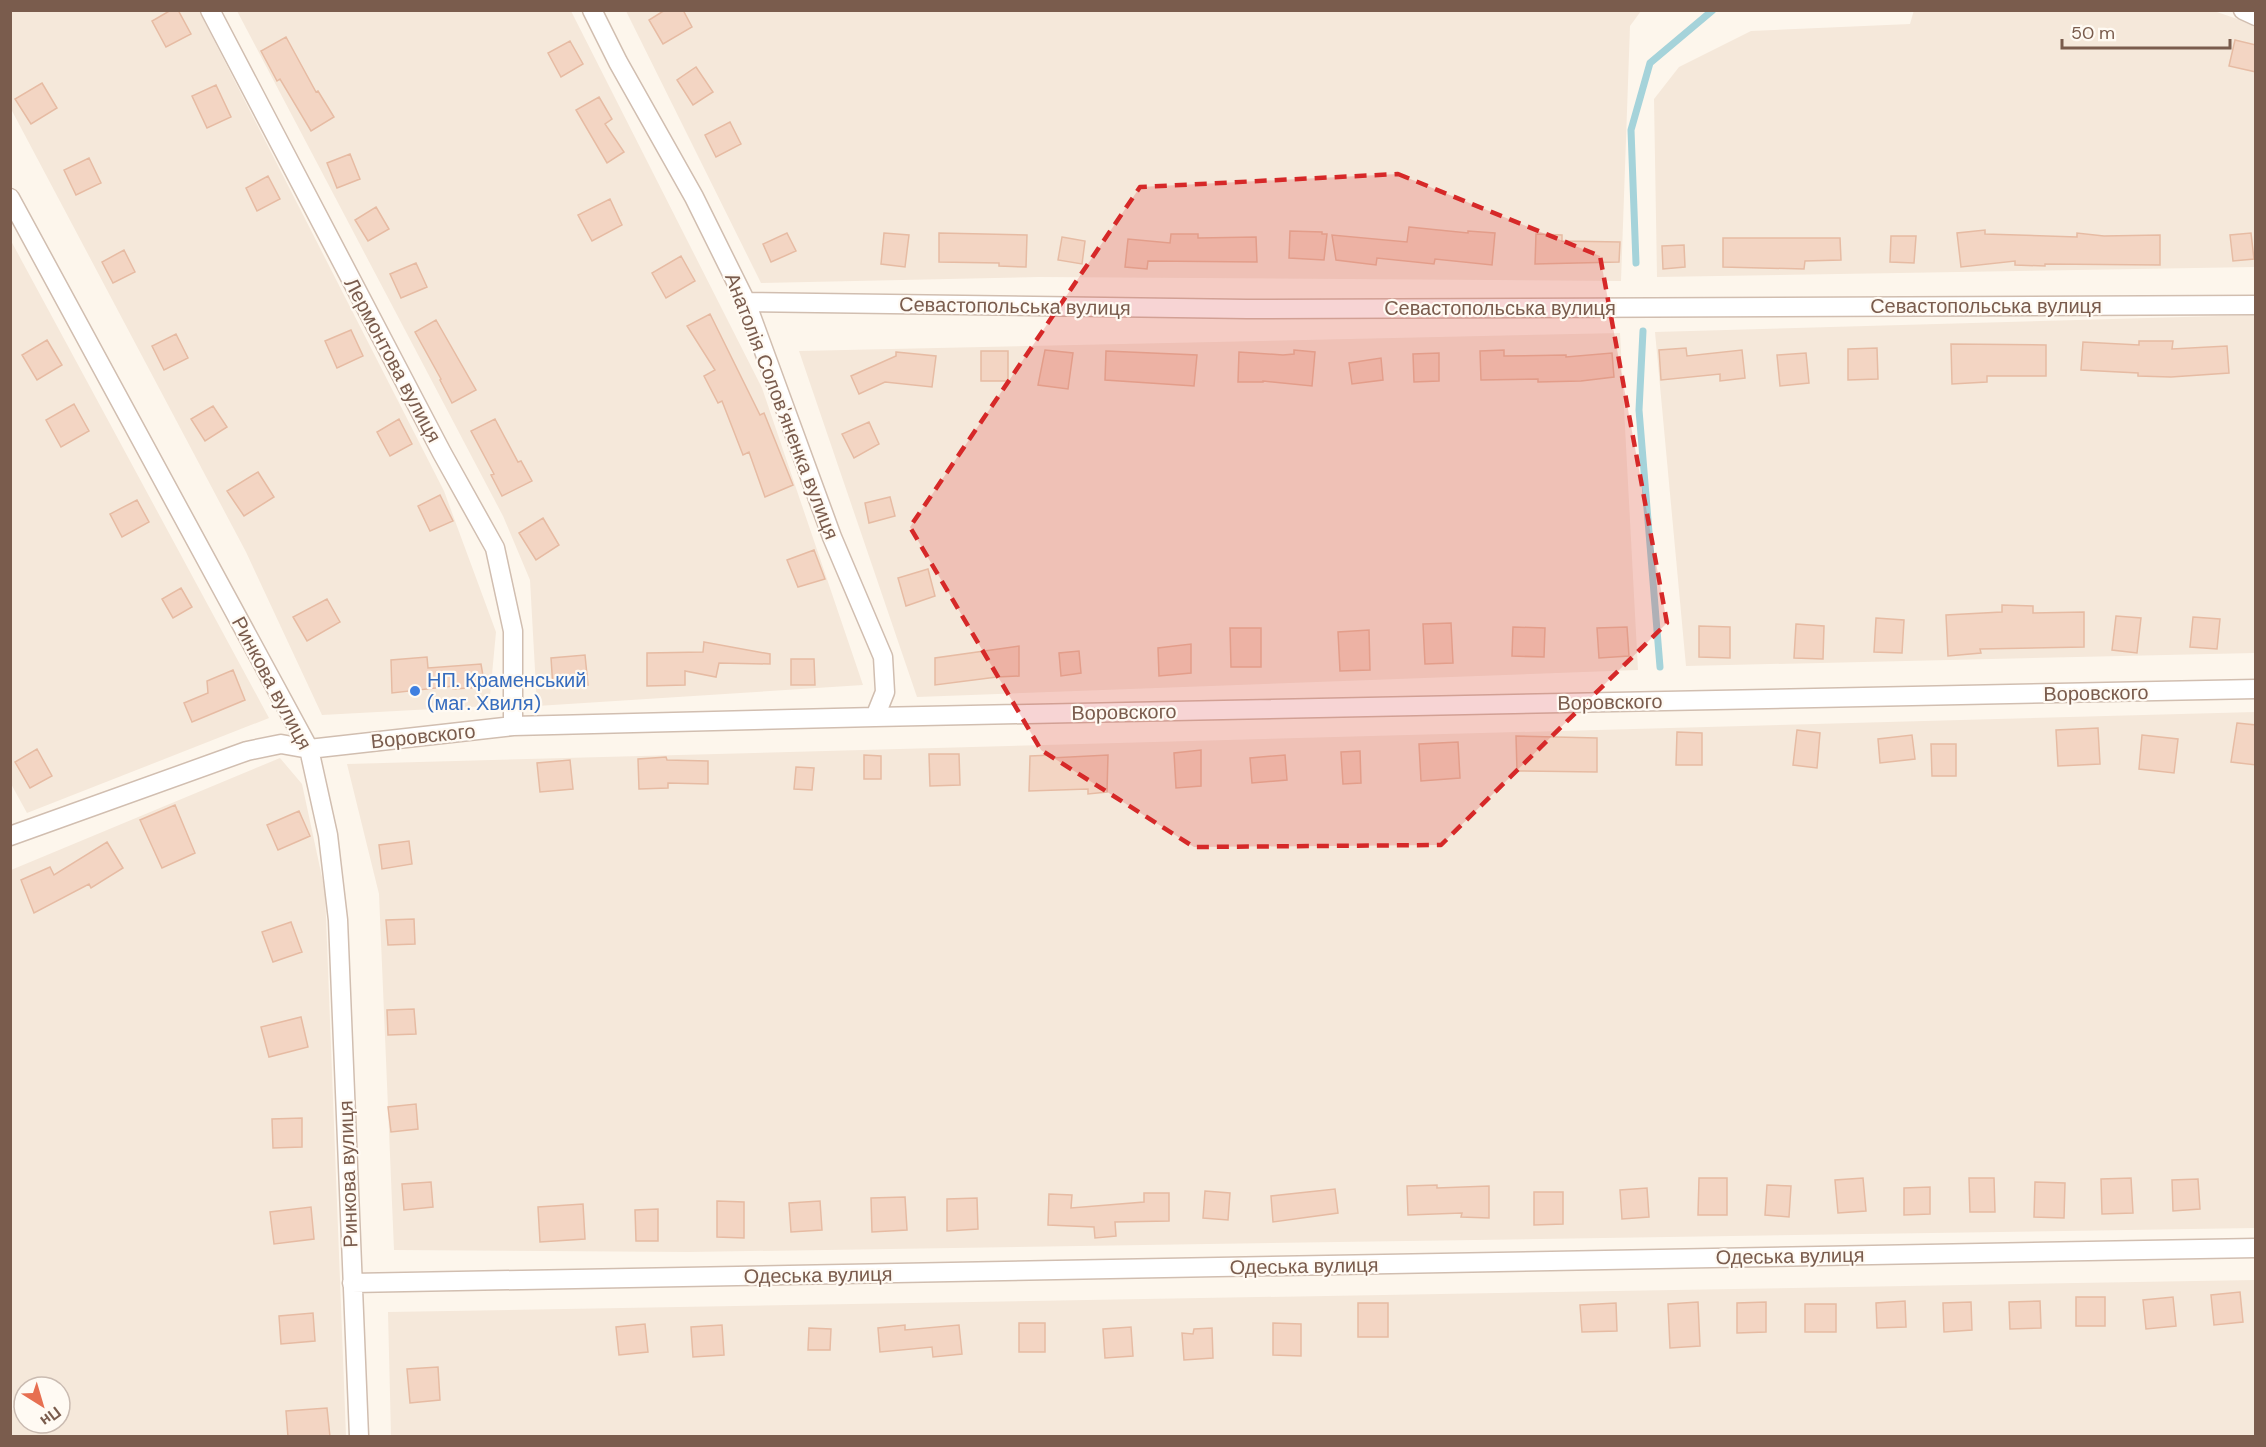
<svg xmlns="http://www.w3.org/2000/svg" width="2266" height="1447" font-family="'DM Sans',sans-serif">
<rect width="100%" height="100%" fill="#fdf6ec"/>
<path fill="#f5e8da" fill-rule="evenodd" d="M 1914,10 L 2214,11 L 2255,25 L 2255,267 L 1657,277 L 1654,99 L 1679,67 L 1751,31 L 1910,24 Z
M 10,11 L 199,11 L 444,491 L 496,632 L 489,706 L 322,715 L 246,552 L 11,109 Z
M 237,11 L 571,11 L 762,388 L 863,685 L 537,706 L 530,580 L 503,516 Z
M 626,11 L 1641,11 L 1630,26 L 1621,281 L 1039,277 L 761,283 Z
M 10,239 L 269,718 L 27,813 L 10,782 Z
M 2255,315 L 2255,653 L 1686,666 L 1655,332 Z
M 1620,333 L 1638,670 L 917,697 L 799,351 Z
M 2255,712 L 2255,1228 L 689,1252 L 394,1250 L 379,894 L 347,764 Z
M 280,758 L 302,784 L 325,891 L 346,1436 L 11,1436 L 10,1412 L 14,1409 L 10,1373 L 11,870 ZM 24,1387 L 60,1387 L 60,1423 L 24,1423 Z
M 2255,1280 L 2255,1436 L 391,1436 L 388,1312 Z"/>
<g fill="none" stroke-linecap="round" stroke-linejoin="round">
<path stroke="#a5d3da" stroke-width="7" d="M 1636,263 L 1631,130 L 1650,63 L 1713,10
M 1643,331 L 1639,410 L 1660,667"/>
</g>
<path fill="#f3d5c3" stroke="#e6bba3" stroke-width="1.5" d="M 171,10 L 178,10 L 191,34 L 166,47 L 152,21 Z
M 665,10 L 683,10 L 692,27 L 663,44 L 649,20 Z
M 286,37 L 316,92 L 318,91 L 334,117 L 311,131 L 280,79 L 277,81 L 261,51 Z
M 2235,40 L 2256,45 L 2256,72 L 2229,66 Z
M 570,41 L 583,64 L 561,77 L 548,53 Z
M 696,67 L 713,92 L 693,105 L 677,80 Z
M 42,83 L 57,108 L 31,124 L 15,99 Z
M 216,85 L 231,117 L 207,128 L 192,96 Z
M 599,97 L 612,119 L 605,124 L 624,152 L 607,163 L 576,110 Z
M 730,122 L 741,144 L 716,157 L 705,135 Z
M 350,154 L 360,179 L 337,188 L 327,163 Z
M 89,158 L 101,183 L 76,195 L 64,170 Z
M 268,176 L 280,199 L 257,211 L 246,188 Z
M 610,199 L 622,225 L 592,241 L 578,215 Z
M 376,207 L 389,229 L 368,241 L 355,220 Z
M 1409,227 L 1468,233 L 1468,231 L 1495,233 L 1492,265 L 1435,259 L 1434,264 L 1377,258 L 1376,265 L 1336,260 L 1332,235 L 1407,242 Z
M 1985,230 L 1985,234 L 2077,237 L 2077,233 L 2104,236 L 2160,235 L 2160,265 L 2045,264 L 2045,266 L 2015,265 L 2015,261 L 1961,267 L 1957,233 Z
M 1290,231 L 1322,232 L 1322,234 L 1327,234 L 1324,260 L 1289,258 Z
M 787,233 L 796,251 L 771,262 L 763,244 Z
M 884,233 L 909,235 L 905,267 L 881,264 Z
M 939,233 L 1027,235 L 1026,267 L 999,266 L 999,263 L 939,262 Z
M 2251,233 L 2254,259 L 2233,261 L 2230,235 Z
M 1171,234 L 1198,234 L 1198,238 L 1256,237 L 1257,262 L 1148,261 L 1147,269 L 1125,267 L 1128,239 L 1170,243 Z
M 1536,234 L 1562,235 L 1562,241 L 1620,242 L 1619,262 L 1535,264 Z
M 1891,236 L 1916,236 L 1914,263 L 1890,262 Z
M 1062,237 L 1085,241 L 1082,264 L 1058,260 Z
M 1723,238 L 1840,238 L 1841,260 L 1805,261 L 1804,269 L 1723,267 Z
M 1684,245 L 1685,267 L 1663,269 L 1662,246 Z
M 124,250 L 135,272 L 113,283 L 102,262 Z
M 681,256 L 695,281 L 666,298 L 652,273 Z
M 416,263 L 427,287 L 401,298 L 390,274 Z
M 710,314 L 760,415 L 764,413 L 793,485 L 765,497 L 749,452 L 743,455 L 722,401 L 718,403 L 704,376 L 715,370 L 687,326 Z
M 436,320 L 476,390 L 452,403 L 440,380 L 441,379 L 415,332 Z
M 351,330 L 363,356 L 337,368 L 325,341 Z
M 176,334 L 188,358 L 164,370 L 152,346 Z
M 47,340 L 62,365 L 37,380 L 22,355 Z
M 2139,341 L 2173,341 L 2172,349 L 2227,346 L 2229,373 L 2171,377 L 2138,376 L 2138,373 L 2081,370 L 2083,342 L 2139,345 Z
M 1951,344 L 2046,345 L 2046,376 L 1987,376 L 1987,382 L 1952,384 Z
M 1686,348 L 1687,356 L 1742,350 L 1745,378 L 1720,381 L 1720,374 L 1661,380 L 1659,350 Z
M 1877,348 L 1878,379 L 1848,380 L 1848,349 Z
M 1045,350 L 1073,353 L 1068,389 L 1038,385 Z
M 1294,350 L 1315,352 L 1312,386 L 1263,381 L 1263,382 L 1238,382 L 1239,352 L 1283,355 L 1294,354 Z
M 1504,350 L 1504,356 L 1566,355 L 1566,357 L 1612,353 L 1614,377 L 1581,381 L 1538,382 L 1538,379 L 1481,380 L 1480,351 Z
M 981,351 L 1008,351 L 1008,381 L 981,381 Z
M 1106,351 L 1197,355 L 1194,386 L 1105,380 Z
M 896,352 L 936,356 L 932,387 L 885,382 L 859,394 L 851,376 L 896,356 Z
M 1439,353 L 1439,381 L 1414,382 L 1413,354 Z
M 1806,353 L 1809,383 L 1780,386 L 1777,355 Z
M 1381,358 L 1383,380 L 1352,384 L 1349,363 Z
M 74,404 L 89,431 L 61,447 L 46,420 Z
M 213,406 L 227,427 L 205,441 L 191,419 Z
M 399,419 L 412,444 L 390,456 L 377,432 Z
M 495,419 L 518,462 L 521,461 L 532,481 L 502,496 L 491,475 L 494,474 L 471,431 Z
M 869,422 L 879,444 L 854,458 L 842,434 Z
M 258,472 L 274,497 L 244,516 L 227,491 Z
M 440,495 L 453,521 L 430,531 L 418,506 Z
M 890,497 L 895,516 L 869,523 L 865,503 Z
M 137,500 L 149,522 L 122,537 L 110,514 Z
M 543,518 L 559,545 L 536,560 L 519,533 Z
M 814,550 L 825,579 L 798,587 L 787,560 Z
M 928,569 L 935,596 L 906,606 L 898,578 Z
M 181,588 L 192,607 L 173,618 L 162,599 Z
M 327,599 L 340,622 L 307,641 L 293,617 Z
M 2002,605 L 2033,606 L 2033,613 L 2084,612 L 2084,647 L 1980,649 L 1981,653 L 1948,656 L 1946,615 L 2002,612 Z
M 2116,616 L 2141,618 L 2137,653 L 2112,650 Z
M 2193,617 L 2220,619 L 2217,649 L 2190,647 Z
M 1876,618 L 1904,620 L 1902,653 L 1874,652 Z
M 1451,623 L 1453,663 L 1425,664 L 1423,624 Z
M 1796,624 L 1824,626 L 1823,659 L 1794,658 Z
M 1699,626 L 1730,627 L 1730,658 L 1699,657 Z
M 1513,627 L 1545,628 L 1544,657 L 1512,656 Z
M 1627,627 L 1629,656 L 1599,658 L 1597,628 Z
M 1230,628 L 1261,628 L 1261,667 L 1231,667 Z
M 1369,630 L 1370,670 L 1340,671 L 1338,632 Z
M 704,642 L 770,654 L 770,664 L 719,663 L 716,677 L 685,671 L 685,685 L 647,686 L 647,653 L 703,652 Z
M 1191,644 L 1191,673 L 1159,676 L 1158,648 Z
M 1019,646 L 1019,676 L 997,677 L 935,685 L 935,658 Z
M 1079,651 L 1081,673 L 1061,676 L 1059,653 Z
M 585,655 L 588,685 L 553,688 L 551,658 Z
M 427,657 L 428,668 L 481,664 L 485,687 L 453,689 L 453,686 L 392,693 L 391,660 Z
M 791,659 L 814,659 L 815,685 L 791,685 Z
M 233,670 L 245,700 L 192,722 L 184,703 L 208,693 L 207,681 Z
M 2237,723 L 2256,725 L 2256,765 L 2231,762 Z
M 2098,728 L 2100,764 L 2058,766 L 2056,730 Z
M 1797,730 L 1820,733 L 1817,768 L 1793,765 Z
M 1677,732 L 1702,733 L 1702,765 L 1676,765 Z
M 1912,735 L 1915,759 L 1880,763 L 1878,739 Z
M 2142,735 L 2178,739 L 2174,773 L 2139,769 Z
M 1516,736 L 1597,738 L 1597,772 L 1517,771 Z
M 1458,742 L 1460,778 L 1421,781 L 1419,744 Z
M 1931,744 L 1956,744 L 1956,776 L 1932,776 Z
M 37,749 L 52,776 L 30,788 L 15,762 Z
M 1201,750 L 1201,786 L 1176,788 L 1174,753 Z
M 1360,751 L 1361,783 L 1343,784 L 1341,752 Z
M 929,754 L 959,754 L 960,785 L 930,786 Z
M 864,755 L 881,756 L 881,779 L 864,779 Z
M 1052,755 L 1051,758 L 1108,755 L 1107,792 L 1088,794 L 1088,789 L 1029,791 L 1030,756 Z
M 1285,755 L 1287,780 L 1252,783 L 1250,758 Z
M 666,757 L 667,760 L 708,761 L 708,784 L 668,783 L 668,788 L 639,789 L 638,759 Z
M 570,760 L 573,789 L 540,792 L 537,763 Z
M 796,767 L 814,768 L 812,790 L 794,789 Z
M 175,805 L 195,853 L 162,868 L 140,820 Z
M 299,811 L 310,836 L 278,850 L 267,825 Z
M 409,841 L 412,864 L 382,869 L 379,845 Z
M 107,842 L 123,868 L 91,888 L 89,884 L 34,913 L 21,880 L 50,867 L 54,875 Z
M 414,919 L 415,944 L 388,945 L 386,920 Z
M 291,922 L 302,952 L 273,962 L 262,932 Z
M 414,1009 L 416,1034 L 388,1035 L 387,1010 Z
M 301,1017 L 308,1047 L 269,1057 L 261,1027 Z
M 416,1104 L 418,1129 L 391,1132 L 388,1107 Z
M 302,1118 L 302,1147 L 273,1148 L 272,1119 Z
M 1699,1178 L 1727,1178 L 1727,1215 L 1698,1215 Z
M 1863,1178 L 1866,1211 L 1838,1213 L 1835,1180 Z
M 1969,1178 L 1994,1178 L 1995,1212 L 1970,1212 Z
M 2131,1178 L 2133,1213 L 2102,1214 L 2101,1179 Z
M 2198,1179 L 2200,1209 L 2173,1211 L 2172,1180 Z
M 431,1182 L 433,1207 L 404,1210 L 402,1184 Z
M 2035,1182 L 2065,1183 L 2064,1218 L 2034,1217 Z
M 1437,1185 L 1437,1188 L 1489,1186 L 1489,1218 L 1461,1217 L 1462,1213 L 1408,1215 L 1407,1186 Z
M 1767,1185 L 1791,1186 L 1789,1217 L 1765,1215 Z
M 1930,1187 L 1930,1214 L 1904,1215 L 1904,1188 Z
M 1647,1188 L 1649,1217 L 1622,1219 L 1620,1190 Z
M 1335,1189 L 1338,1213 L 1273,1222 L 1271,1196 Z
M 1205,1191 L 1230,1193 L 1228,1220 L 1203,1218 Z
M 1534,1192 L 1563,1192 L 1563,1224 L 1534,1225 Z
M 1144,1193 L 1169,1193 L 1169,1221 L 1115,1222 L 1116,1236 L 1095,1238 L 1094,1227 L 1048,1225 L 1049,1194 L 1072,1195 L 1071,1208 L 1144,1202 Z
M 905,1197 L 907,1230 L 872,1232 L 871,1198 Z
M 977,1198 L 978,1229 L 947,1231 L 947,1199 Z
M 717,1201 L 744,1202 L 744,1238 L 717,1237 Z
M 820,1201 L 822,1230 L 791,1232 L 789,1203 Z
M 583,1204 L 585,1239 L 540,1242 L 538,1207 Z
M 311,1207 L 314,1239 L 274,1244 L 270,1212 Z
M 658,1209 L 658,1241 L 636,1241 L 635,1210 Z
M 2240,1292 L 2243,1322 L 2214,1325 L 2211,1295 Z
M 2076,1297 L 2105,1297 L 2105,1326 L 2076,1326 Z
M 2173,1297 L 2176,1326 L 2146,1329 L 2143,1300 Z
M 1905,1301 L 1906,1327 L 1877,1328 L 1876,1303 Z
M 2040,1301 L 2041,1328 L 2010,1329 L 2009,1302 Z
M 1698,1302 L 1700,1346 L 1670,1348 L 1668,1304 Z
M 1766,1302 L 1766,1332 L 1737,1333 L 1737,1303 Z
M 1971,1302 L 1972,1330 L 1944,1332 L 1943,1303 Z
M 1358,1303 L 1388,1303 L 1388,1337 L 1358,1337 Z
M 1616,1303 L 1617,1331 L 1582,1332 L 1580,1305 Z
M 1805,1304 L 1836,1304 L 1836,1332 L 1805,1332 Z
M 313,1313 L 315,1341 L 281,1344 L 279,1316 Z
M 1019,1323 L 1045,1323 L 1045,1352 L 1019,1352 Z
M 1273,1323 L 1301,1324 L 1301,1356 L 1273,1355 Z
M 645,1324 L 648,1352 L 619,1355 L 616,1327 Z
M 722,1325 L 724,1355 L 693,1357 L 691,1327 Z
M 905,1325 L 905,1330 L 959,1325 L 962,1354 L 933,1357 L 932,1347 L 880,1352 L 878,1328 Z
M 1131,1327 L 1133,1356 L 1105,1358 L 1103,1329 Z
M 809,1328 L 831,1329 L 830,1350 L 808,1350 Z
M 1212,1328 L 1213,1358 L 1184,1360 L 1182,1333 L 1193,1334 L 1194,1329 Z
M 438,1367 L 440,1400 L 410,1403 L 407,1369 Z
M 327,1408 L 330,1437 L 288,1437 L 286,1411 Z"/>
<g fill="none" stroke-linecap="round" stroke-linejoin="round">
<defs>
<path id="street" d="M 210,10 L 442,453 L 495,548 L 513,631 L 513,726
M 592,10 L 618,62 L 694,197 L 746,302 L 832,537 L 883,657 L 885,692 L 875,717
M 2243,10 L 2256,16
M 10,198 L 309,749 L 328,835 L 338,920 L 359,1436
M 746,302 L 1247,309 L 2256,305
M 10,836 L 247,751 L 281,744 L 309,749 L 513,726 L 875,717 L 2256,689
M 352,1283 L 2256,1248"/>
</defs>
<use href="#street" stroke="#d1beb0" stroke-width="21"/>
<use href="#street" stroke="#fff" stroke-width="18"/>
</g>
<path fill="#d62828" fill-opacity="0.2" stroke="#d62828" stroke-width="4.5" stroke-dasharray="12 8" stroke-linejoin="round" d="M 1398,174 L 1600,256 L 1667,623 L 1441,845 L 1194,847 L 1041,750 L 910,527 L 1140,187 Z"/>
<circle fill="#3f7fe0" stroke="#fffaf3" stroke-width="2" cx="415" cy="691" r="6"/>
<g text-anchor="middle" stroke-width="4.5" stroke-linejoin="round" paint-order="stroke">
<g font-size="20" fill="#7a5c4d" stroke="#fffaf3">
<text transform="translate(1015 306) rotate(1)" y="7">Севастопольська вулиця</text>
<text x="1986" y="313">Севастопольська вулиця</text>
<text x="1500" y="315">Севастопольська вулиця</text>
<text transform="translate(393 360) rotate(62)" y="7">Лермонтова вулиця</text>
<text transform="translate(782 406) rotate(69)" y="7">Анатолія Солов'яненка вулиця</text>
<text transform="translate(272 683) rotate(62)" y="7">Ринкова вулиця</text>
<text transform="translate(2096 693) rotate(-1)" y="7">Воровского</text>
<text transform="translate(1610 702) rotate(-1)" y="7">Воровского</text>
<text transform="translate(1124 712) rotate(-1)" y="7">Воровского</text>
<text transform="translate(423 736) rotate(-6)" y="7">Воровского</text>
<text transform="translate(348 1174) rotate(-92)" y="7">Ринкова вулиця</text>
<text transform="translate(1790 1256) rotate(-1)" y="7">Одеська вулиця</text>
<text transform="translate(1304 1266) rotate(-1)" y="7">Одеська вулиця</text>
<text transform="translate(818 1275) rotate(-1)" y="7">Одеська вулиця</text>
</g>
<g font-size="20" fill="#366cbe" stroke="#fffaf3" text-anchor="start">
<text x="427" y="687">НП. Краменський<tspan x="427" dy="23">(маг. Хвиля)</tspan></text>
</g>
</g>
<rect width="2266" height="1447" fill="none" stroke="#7a5c4d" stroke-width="24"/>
<g transform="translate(42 1405) rotate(143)"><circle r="28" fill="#fffaf3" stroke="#cabbb1" stroke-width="1.5"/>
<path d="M0-4.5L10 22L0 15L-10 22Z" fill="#e76f51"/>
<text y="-9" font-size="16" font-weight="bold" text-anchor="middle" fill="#7a5c4d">Пн</text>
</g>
<path d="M2062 39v9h168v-9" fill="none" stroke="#7a5c4d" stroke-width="3"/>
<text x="2071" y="39" font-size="18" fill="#7a5c4d" stroke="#fffaf3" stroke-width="4.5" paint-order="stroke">50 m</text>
</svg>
